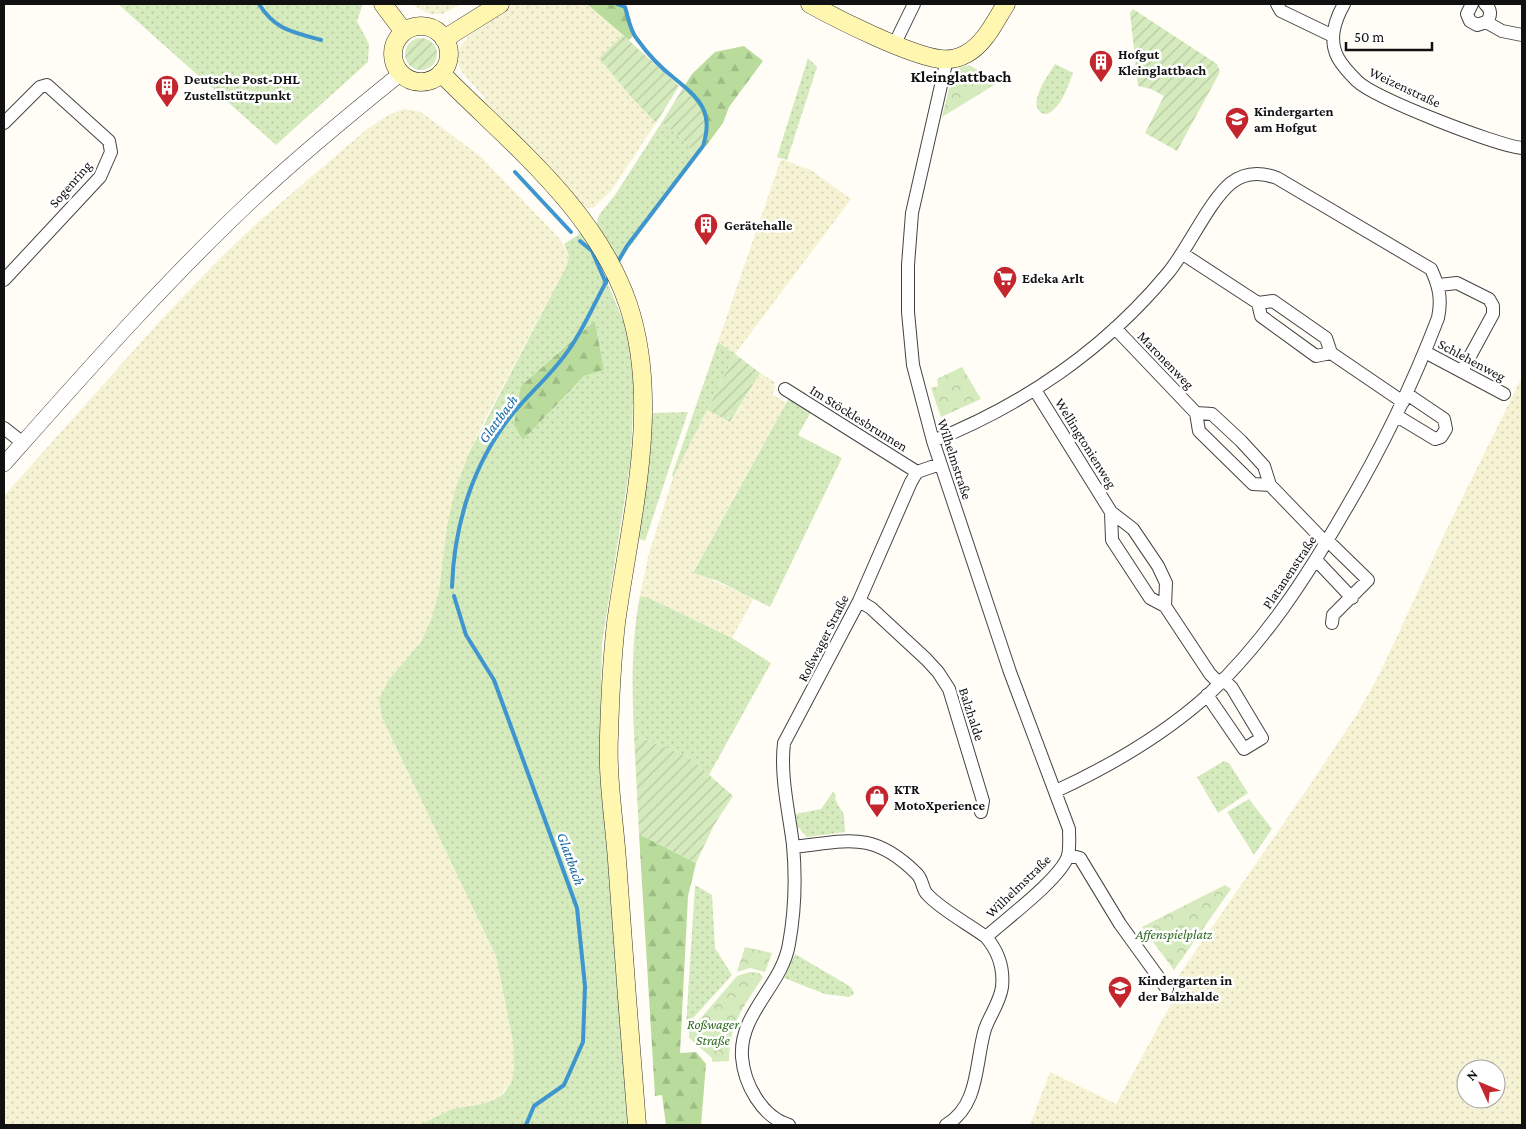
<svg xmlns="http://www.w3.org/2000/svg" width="1526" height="1129" font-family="'Crimson Pro',serif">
<defs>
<pattern id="farmland-dots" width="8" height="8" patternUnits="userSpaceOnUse" patternTransform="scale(1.25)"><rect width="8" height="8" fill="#f6f3d4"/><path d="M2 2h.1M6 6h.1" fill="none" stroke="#d2cfb5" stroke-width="1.8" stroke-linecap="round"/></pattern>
<pattern id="grass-dots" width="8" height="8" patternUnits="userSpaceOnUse" patternTransform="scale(1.25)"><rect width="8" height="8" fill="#d5ebbd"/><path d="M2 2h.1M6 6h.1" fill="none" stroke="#b6c8a1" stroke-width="1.8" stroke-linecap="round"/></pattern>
<pattern id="forest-firs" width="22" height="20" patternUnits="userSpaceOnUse" patternTransform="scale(1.25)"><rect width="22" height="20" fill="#b9dc9c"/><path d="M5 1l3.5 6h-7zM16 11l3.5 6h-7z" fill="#9ebc85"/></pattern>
<pattern id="park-crowns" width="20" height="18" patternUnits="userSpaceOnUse" patternTransform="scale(1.25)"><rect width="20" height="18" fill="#d5ebbd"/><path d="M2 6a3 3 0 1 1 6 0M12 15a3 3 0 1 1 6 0" fill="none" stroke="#b6c8a1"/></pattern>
<pattern id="garden-furrows" width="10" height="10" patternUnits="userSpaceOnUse" patternTransform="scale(1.25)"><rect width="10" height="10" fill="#d5ebbd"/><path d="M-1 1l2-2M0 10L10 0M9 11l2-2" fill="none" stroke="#b6c8a1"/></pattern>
</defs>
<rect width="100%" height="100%" fill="#fffdf5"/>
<path fill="url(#farmland-dots)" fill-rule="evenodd" d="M 411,4 L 461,4 L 442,14 L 430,14 Z
M 514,4 L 587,4 L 623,35 L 600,59 L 632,98 L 656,123 L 611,191 L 593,208 L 581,207 L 560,179 L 483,100 L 485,98 L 461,71 L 456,58 L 460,47 L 469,36 Z
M 405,109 L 421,112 L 480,156 L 560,239 L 569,256 L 566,267 L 481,427 L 462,470 L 447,526 L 439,591 L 432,617 L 421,642 L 407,659 L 382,718 L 496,956 L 513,1042 L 514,1071 L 511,1083 L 496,1099 L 481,1104 L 452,1109 L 419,1125 L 4,1125 L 4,496 L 160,321 L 218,260 L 255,225 L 367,129 L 390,114 Z
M 781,159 L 811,170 L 851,199 L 735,354 L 718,342 Z
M 760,373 L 775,382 L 773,385 L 776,387 L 772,394 L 786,403 L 693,572 L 754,598 L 732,638 L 649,598 L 640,596 L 648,557 L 673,478 L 707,410 L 731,422 Z
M 1522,377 L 1522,1125 L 1030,1125 L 1050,1072 L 1116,1104 L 1172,1002 L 1170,988 L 1308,788 L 1357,714 L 1379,675 L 1445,533 ZM 1466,1069 L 1496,1069 L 1496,1099 L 1466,1099 Z"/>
<path fill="url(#grass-dots)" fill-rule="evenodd" d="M 118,4 L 363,4 L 357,21 L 369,44 L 368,62 L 276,145 Z
M 808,58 L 817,67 L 787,160 L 777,157 Z
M 1055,64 L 1073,73 C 1068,85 1063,103 1052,111 C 1043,119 1034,109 1037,99 C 1039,87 1049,74 1055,64 Z
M 662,122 L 689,145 L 693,158 L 655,208 L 657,210 L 618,263 L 610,245 L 596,256 L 626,327 L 634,370 L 631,458 L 602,643 L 600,737 L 630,1125 L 419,1125 L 452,1109 L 481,1104 L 496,1099 L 504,1093 L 511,1083 L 514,1071 L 513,1042 L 496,956 L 382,718 L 379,699 L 388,681 L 421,642 L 432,617 L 439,591 L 447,526 L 456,487 L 469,453 L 566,267 L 569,256 L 564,244 L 597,223 L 599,215 L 615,195 ZM 595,321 L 604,370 L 584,376 L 523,440 Z
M 718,342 L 735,354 L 673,478 L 672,475 Z
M 790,396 L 812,410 L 798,435 L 842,458 L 770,607 L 718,581 L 693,573 Z
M 688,412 L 645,541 L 635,537 L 653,413 Z
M 640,596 L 649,598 L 732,638 L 771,663 L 709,775 L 689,757 L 634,735 C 632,689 631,641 640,596 Z
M 1224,761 L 1229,763 L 1248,793 L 1218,813 L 1197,777 Z
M 833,792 L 836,795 L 835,799 L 844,815 L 845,832 L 807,837 L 797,826 L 796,814 L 821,809 Z
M 1249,799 L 1272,829 L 1254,855 L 1227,812 Z
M 695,885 L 712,895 L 715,948 L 732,975 L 686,1026 Z
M 795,954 L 851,987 L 854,994 L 849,997 L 825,994 L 784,978 Z"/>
<path fill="url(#forest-firs)" d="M 587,4 L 612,4 L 624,8 L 633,36 L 629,40 Z
M 744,46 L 763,61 L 729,107 L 723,123 L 706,146 L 703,145 C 707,119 701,107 683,88 L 692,74 L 715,52 Z
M 595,321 L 604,370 L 584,376 L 523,440 L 514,425 L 521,386 Z
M 639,834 L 696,863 L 688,896 L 680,1053 L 696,1052 L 706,1064 L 701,1125 L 666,1125 L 662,1095 L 655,1096 Z"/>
<path fill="url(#park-crowns)" d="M 969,65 L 999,82 L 942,117 L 953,72 L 961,67 Z
M 962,367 L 981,399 L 941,417 L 931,388 L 938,386 L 937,379 Z
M 1225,885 L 1231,889 L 1174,970 L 1142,927 Z
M 745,947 L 772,953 L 765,972 L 750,968 L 737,972 Z
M 750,972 L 759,973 L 763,977 C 744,1006 729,1024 729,1061 L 712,1062 L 712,1058 L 689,1038 L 689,1032 L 737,976 Z"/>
<path fill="url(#garden-furrows)" d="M 1133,9 L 1217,64 L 1220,72 L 1177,151 L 1145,133 L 1164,96 L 1151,89 L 1138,86 L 1130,13 Z
M 623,35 L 679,86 L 656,123 L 632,98 L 599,58 Z
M405 54a16 16 0 1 1 32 0a16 16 0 1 1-32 0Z
M 683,88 C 707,113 714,129 693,158 L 689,145 L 662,122 Z
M 735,354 L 760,373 L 730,422 L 707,410 Z
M 634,735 L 689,757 L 733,796 L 714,825 L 696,863 L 639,834 Z"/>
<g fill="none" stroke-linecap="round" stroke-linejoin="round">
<path stroke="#3f96cf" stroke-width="4" d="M 259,4 C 275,30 293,32 321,40
M 515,172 L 571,232
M 580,241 L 592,251 L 606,283
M 616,265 L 627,246 L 703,146 C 714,112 700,99 674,78 C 661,68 647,53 637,39 C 630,31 628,16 625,7 L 617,4
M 452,587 C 454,526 472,466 510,417 C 529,393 553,374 570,348 C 586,325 596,299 610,275
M 454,596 L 466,635 L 494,680 L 577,908 L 585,986 L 583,1042 L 564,1085 L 534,1106 L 526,1125"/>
<defs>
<path id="minor" d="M 1277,4 L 1281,11 L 1333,36
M 1344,4 C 1335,20 1328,39 1338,58 C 1342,65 1351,75 1357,81 C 1376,99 1496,145 1522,148
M 1472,4 L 1467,14 L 1470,21 L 1477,25 L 1486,22 C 1492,16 1491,9 1485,4
M 1486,22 L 1502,31 L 1522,35
M 895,43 L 914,4
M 947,59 L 912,213 L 908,265 L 908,312 L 913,365 L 933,441 L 1010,672 L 1069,829 C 1069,837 1070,847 1068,856 C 1060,879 1006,919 986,937
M 4,123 L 40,87 L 47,85 L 109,141 L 111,152 L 100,177 L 4,280
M 1183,254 L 1258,303 L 1261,316 L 1316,356 L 1331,353
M 1439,285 L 1457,283 L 1489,299 L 1493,306 L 1493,314 L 1462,371
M 1258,303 L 1273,301 L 1326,338 L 1331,353 L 1403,402
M 1115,328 L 1196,413 L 1199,431 L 1253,484 L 1270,485
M 1425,352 L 1504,394
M 785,389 L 917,472
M 1035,390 L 1111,512 L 1112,540 L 1150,598 L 1165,606
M 1196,413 L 1212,414 L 1241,441 L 1264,466 L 1270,485 L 1326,543
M 1397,416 L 1435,439 L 1441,437 L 1446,429 L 1444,419 L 1407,394
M 4,428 L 23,443
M 933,441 C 1023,405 1105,349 1168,273 C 1188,249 1209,201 1231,183 C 1245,172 1261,172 1277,178 L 1431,269 C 1439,286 1442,299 1438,318 C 1412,386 1381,450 1344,512 C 1306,578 1265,641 1209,694 C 1165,734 1110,766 1056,791
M 1111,512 L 1133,529 L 1158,566 L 1166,583 L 1165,606 L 1210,674 L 1219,683
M 1328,541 L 1368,580 L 1333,615 L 1332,623
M 1317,561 L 1352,598
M 859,601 L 871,608 L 926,659 L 938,672 L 949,689 L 983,801 L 981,812
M 1207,695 L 1244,749 L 1262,738 L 1232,688 L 1223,679
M 793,847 C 848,841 873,830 917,874 C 923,880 922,889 927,894 C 940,909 970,925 986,937 C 998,951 1004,968 1002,987 C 1000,1002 990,1015 985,1029 C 975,1062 980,1105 946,1125
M 1068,855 L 1080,858 L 1120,924 L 1167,989
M 789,1125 C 762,1117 744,1084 742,1057 C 739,1013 782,986 789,944 C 795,911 796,878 793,845 C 789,812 780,777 784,743 L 859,601 L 911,482 L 917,472 L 940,464"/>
<path id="tertiary" d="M 4,464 C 83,375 163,284 250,202 C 298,157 349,115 400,74"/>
<path id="secondary" d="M 383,4 L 404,32
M 810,4 C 839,20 909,55 940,59 C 949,60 959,58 966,54 C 985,44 995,21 1006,4
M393 54a28 28 0 1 1 56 0a28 28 0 1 1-56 0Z
M 444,39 L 500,4
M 441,73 C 510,143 595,208 628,304 C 662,405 630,520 616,623 C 612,660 610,699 609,736 C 607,777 614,819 617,860 C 623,948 630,1037 637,1125"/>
</defs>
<use href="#minor" stroke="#444" stroke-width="14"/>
<use href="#tertiary" stroke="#444" stroke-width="16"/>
<use href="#secondary" stroke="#333" stroke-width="19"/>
<use href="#minor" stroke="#fff" stroke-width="12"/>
<use href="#tertiary" stroke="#fff" stroke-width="15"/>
<use href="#secondary" stroke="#fff6b0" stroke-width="18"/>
</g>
<defs>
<symbol id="building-pin" viewBox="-11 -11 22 30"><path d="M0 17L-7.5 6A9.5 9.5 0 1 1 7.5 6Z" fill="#c4262e" stroke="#fff"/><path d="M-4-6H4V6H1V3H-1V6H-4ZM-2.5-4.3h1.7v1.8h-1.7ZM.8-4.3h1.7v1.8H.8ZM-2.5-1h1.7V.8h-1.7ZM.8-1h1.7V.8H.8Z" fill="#fff"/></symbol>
<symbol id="school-pin" viewBox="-11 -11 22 30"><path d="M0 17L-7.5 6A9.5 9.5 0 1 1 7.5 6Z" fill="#c4262e" stroke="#fff"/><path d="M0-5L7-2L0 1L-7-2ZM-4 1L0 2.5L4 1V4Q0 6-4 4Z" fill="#fff"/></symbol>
<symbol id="supermarket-pin" viewBox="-11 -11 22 30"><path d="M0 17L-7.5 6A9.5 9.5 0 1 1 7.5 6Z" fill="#c4262e" stroke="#fff"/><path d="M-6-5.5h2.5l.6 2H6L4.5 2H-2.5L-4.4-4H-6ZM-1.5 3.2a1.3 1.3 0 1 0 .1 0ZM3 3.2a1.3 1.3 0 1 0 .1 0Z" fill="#fff"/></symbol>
<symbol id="shop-pin" viewBox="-11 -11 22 30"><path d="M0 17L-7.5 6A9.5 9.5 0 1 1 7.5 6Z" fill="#c4262e" stroke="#fff"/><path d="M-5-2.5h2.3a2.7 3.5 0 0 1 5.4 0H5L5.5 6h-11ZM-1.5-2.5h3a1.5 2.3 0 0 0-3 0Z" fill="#fff"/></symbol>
</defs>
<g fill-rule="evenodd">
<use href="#building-pin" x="1087" y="48" width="28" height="38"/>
<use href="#building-pin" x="153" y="73" width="28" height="38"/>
<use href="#school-pin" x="1223" y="105" width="28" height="38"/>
<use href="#building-pin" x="692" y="211" width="28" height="38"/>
<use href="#supermarket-pin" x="991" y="264" width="28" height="38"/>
<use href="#shop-pin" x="863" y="783" width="28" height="38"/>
<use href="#school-pin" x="1106" y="974" width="28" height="38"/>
</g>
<g text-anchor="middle" stroke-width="5" stroke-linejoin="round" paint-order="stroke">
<g font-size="14" font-weight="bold" fill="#111" stroke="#fff" text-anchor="start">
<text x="1118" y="59">Hofgut<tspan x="1118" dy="16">Kleinglattbach</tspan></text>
<text x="184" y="84">Deutsche Post-DHL<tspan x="184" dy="16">Zustellstützpunkt</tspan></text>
<text x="1254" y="116">Kindergarten<tspan x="1254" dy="16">am Hofgut</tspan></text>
<text x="724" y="230">Gerätehalle</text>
<text x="1022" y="283">Edeka Arlt</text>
<text x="894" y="794">KTR<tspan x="894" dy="16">MotoXperience</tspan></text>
<text x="1138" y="985">Kindergarten in<tspan x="1138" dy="16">der Balzhalde</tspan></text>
</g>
<g font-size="14" fill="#111" stroke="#fff">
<text transform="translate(1405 87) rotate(25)" y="5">Weizenstraße</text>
<text transform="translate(70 184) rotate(-49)" y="5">Sogenring</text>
<text transform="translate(1166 360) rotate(46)" y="5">Maronenweg</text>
<text transform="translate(1472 360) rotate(28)" y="5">Schlehenweg</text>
<text transform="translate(859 418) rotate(32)" y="5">Im Stöcklesbrunnen</text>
<text transform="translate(1086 443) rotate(58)" y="5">Wellingtonienweg</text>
<text transform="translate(955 459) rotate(72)" y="5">Wilhelmstraße</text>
<text transform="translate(1289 572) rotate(-56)" y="5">Platanenstraße</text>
<text transform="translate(823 638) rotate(-63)" y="5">Roßwager Straße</text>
<text transform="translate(972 714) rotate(72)" y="5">Balzhalde</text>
<text transform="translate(1018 886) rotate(-44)" y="5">Wilhelmstraße</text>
</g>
<g font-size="14" font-style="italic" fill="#2f6b1f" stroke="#fff">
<text x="1174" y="939">Affenspielplatz</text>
<text x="713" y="1029">Roßwager<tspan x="713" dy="16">Straße</tspan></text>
</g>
<g font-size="15" font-style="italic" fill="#1768a6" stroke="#fff">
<text transform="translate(498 419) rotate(-54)" y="5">Glattbach</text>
<text transform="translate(571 859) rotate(70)" y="5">Glattbach</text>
</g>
<g font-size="16" font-weight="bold" fill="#111" stroke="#fff">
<text x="961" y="82">Kleinglattbach</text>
</g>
</g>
<rect width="1526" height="1129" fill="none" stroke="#111111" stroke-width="10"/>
<g transform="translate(1481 1084) rotate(314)"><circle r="24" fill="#ffffff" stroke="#a0a0a0"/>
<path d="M0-4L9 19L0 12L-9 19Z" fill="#c4262e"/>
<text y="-8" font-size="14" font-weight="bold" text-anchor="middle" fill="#111111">N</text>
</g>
<path d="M1346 42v8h86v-8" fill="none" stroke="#111111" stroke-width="2.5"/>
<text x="1354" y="42" font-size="15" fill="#111111" stroke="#ffffff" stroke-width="4" paint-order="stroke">50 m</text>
</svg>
